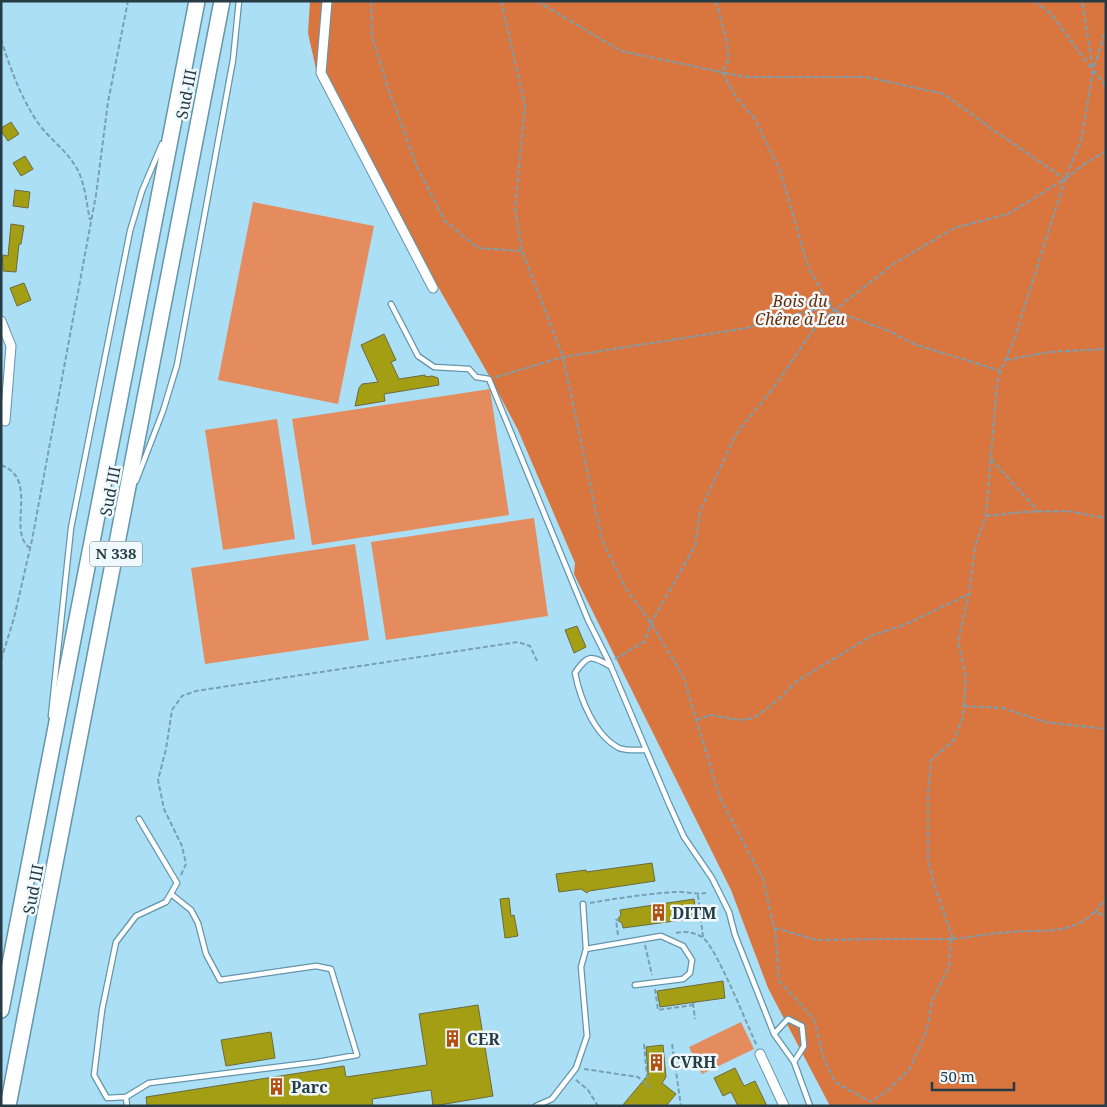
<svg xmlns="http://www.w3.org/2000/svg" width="1107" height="1107" font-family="'Noto Serif',serif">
<rect width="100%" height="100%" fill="#abdff6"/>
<path fill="#e58c5f" d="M 253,202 L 374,226 L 338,404 L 218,380 Z
M 490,389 L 509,515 L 312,545 L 292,419 Z
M 277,419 L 295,539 L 223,550 L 205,430 Z
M 534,518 L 548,616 L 386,640 L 371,542 Z
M 355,544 L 369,640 L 205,664 L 191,568 Z
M 741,1022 L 754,1049 L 702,1074 L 689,1047 Z"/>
<path fill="#d97640" d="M 310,1 L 1106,1 L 1106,1106 L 830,1106 L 768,988 L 731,890 L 574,574 L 575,563 L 518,430 L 491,379 L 318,78 L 308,33 Z"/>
<path fill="#a49e15" stroke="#6b6a3e" d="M 11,122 L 19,134 L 8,141 L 1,131 L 1,128 Z
M 25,156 L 33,169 L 21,176 L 13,163 Z
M 15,190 L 30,192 L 28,208 L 13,206 Z
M 11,224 L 24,226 L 21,244 L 19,244 L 16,272 L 3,271 L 3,265 L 2,265 L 3,255 L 8,256 Z
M 24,283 L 31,300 L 17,306 L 10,288 Z
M 384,334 L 396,360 L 391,362 L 399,379 L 425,375 L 425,377 L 432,376 L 438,378 L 439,385 L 384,394 L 385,401 L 355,406 L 359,388 L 362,384 L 378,382 L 361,345 Z
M 577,626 L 586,647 L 574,653 L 565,630 Z
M 652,863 L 655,881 L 589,891 L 587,893 L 581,889 L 559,892 L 556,874 L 586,870 L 586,872 Z
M 509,898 L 511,916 L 514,915 L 518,936 L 505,938 L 500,899 Z
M 694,899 L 697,918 L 623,928 L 622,923 L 617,920 L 621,915 L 620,910 Z
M 723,981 L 725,998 L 660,1007 L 657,991 Z
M 478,1005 L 493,1096 L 433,1106 L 431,1090 L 372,1099 L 373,1106 L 147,1106 L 146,1097 L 344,1066 L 346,1077 L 427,1065 L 419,1014 Z
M 271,1032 L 275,1058 L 226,1066 L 221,1040 Z
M 663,1045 L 666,1077 L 662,1083 L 676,1094 L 666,1106 L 622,1106 L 648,1075 L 646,1047 Z
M 735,1068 L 744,1086 L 755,1081 L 767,1106 L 738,1106 L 731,1092 L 723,1096 L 714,1078 Z"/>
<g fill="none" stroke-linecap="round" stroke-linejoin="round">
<defs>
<path id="service" d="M 391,304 L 418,356 L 434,367 L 469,369 L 476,377 L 489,379 L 588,620 L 609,662 L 669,804 L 684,837 L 712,878 L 729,912 L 735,935 L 774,1034 L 794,1062 L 810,1106
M 136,481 L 163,411 L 177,365 L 233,60 L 239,1
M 610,666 C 591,655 588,654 575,673 C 580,698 594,735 619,748 C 626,751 638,750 646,750
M 51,716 L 71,528 L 130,231 L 142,191 L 162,144
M 586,949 L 661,936 L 683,946 L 692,960 L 690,973 L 683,979 L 635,985
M 774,1034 L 788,1019 L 802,1026 L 804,1046 L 794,1062
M 126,1097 L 149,1083 L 317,1062 L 357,1055 L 331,969 L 316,966 L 220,980 L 206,954 L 198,923 L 191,910 L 171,894
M 127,1106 L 126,1097 L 107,1098 L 94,1075 L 102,1010 L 116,942 L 136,916 L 166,902 L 177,883 L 139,819
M 536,1106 L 552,1099 L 576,1068 L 587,1036 L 581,967 L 586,949 L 583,904"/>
<path id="minor" d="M 327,1 L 321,73 L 433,288
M 1,321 L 11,346 L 5,421
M 760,1054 L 784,1106"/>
<path id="trunk" d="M 1,1010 L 197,1
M 8,1106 L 222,1"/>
</defs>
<use href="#service" stroke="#6395ab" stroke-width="7"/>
<use href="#minor" stroke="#6395ab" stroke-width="11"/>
<use href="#trunk" stroke="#6395ab" stroke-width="18"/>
<path stroke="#78a0b2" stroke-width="2" stroke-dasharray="5 2.5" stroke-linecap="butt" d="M 371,1 L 372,36 L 388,88 L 417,167 L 445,221 L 478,248 L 521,251
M 501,1 L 525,105 L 515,208 L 522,251 L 563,357 L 602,540 L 626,589 L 651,623 L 683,676 L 720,798 L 763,879 L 773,924 L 775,928 L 779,981 L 814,1019 L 824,1059 L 835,1082 L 871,1102 L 888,1090 L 909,1070 L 920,1046 L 927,1029 L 932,1001 L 949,967 L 951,939 L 953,939 L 935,887 L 928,860 L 928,793 L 931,760 L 954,740 L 963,717 L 966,678 L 958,641 L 969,594 L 975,546 L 986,516 L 997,383 C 1001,368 1008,355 1014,340 L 1065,179 L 1081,141 L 1093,70 L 1082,1
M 537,1 L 621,51 L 745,77 L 866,77 L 944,94 L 989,127 L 1065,179
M 716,1 L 727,43 L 729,60 L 722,72 L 736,97 L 755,119 L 780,171 L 809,269 L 834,311
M 1035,1 L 1051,14 L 1091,68
M 1,39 C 10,68 20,95 36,120 C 47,137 64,148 74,164 C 85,179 86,202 90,220
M 1094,67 L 1106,29
M 1093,70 L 1106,86
M 835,311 L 889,331 L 914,344 L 1001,371
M 1006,360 L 1049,352 L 1106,349
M 496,377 L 563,357 L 747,328 L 769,321 L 826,307 L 833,310
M 991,459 L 1038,511
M 1,465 C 40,479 6,532 30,548
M 986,516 L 1023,512 L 1067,511 L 1106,518
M 615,659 L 645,641 L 651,623 L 695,546 L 700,511 L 736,434 L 774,387 L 818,323 L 895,263 L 954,228 L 1008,214 L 1065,179 L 1086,163 L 1106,151
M 1,660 L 14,618 L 32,540 L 96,195 L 108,102 L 128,1
M 964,706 L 1003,708 L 1045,722 L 1106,729
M 696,720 L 710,715 L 739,720 L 754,718 L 779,699 L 797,681 L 873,635 L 904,625 L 969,594
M 181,875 L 186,864 L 182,846 L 164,809 L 158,780 L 166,749 L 172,710 L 182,696 L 196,691 L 518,642 L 530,646 L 537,661
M 698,895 L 703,937
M 590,903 C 618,898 646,894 675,892 C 686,891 695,895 706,893
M 1095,912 L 1106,898
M 775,928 L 817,940 L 886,939 L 951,939
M 676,933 C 685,931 693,932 702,937 C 715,944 748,1027 757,1046
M 618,935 L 616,920 L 619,920
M 953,939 C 972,937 991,933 1011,932 C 1042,929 1070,936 1095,912 L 1106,916
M 645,945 L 652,975
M 655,989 L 658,1010 L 693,1005
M 693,1003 L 695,1019
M 644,1044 L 647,1077 L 648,1077
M 672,1044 L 681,1106
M 584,1069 L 638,1077 L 650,1087
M 576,1080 L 588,1090 L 598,1106"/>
<use href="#service" stroke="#fff" stroke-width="4.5"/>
<use href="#minor" stroke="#fff" stroke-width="9"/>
<use href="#trunk" stroke="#fff" stroke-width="15"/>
</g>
<defs>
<symbol id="building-bare" viewBox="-9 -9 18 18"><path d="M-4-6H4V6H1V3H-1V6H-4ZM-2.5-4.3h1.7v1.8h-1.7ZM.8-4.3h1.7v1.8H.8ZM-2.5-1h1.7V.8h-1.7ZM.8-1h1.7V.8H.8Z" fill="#b15010" stroke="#eff9fe" stroke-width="2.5" paint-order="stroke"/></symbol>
</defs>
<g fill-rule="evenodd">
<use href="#building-bare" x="646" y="900" width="25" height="25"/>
<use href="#building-bare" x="440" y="1026" width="25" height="25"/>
<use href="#building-bare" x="644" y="1050" width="25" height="25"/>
<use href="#building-bare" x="264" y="1074" width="25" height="25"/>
</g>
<g text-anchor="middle" stroke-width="5" stroke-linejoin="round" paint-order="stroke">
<rect fill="#eff9fe" stroke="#62747c" stroke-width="1" x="90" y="541.5" width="52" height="25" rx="4"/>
<g font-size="15" font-weight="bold" fill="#263b44">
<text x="116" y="559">N 338</text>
</g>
<g font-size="16" fill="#263b44" stroke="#eff9fe">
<text transform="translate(186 94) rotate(-79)" y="6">Sud III</text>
<text transform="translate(110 491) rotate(-79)" y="6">Sud III</text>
<text transform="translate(33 889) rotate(-79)" y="6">Sud III</text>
</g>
<g font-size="16" font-style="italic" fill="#6c2c02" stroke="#eff9fe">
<text x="800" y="307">Bois du<tspan x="800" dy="18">Chêne à Leu</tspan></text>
</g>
<g font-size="16" font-weight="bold" fill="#263b44" stroke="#eff9fe" text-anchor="start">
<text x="672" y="919">DITM</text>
<text x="467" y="1045">CER</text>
<text x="670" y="1068">CVRH</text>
<text x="291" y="1093">Parc</text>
</g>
</g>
<rect width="1107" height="1107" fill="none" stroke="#263b44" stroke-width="5"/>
<path d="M932 1082v8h82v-8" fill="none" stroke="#263b44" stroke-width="2.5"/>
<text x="940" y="1082" font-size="15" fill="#263b44" stroke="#eff9fe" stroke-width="4" paint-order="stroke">50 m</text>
</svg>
